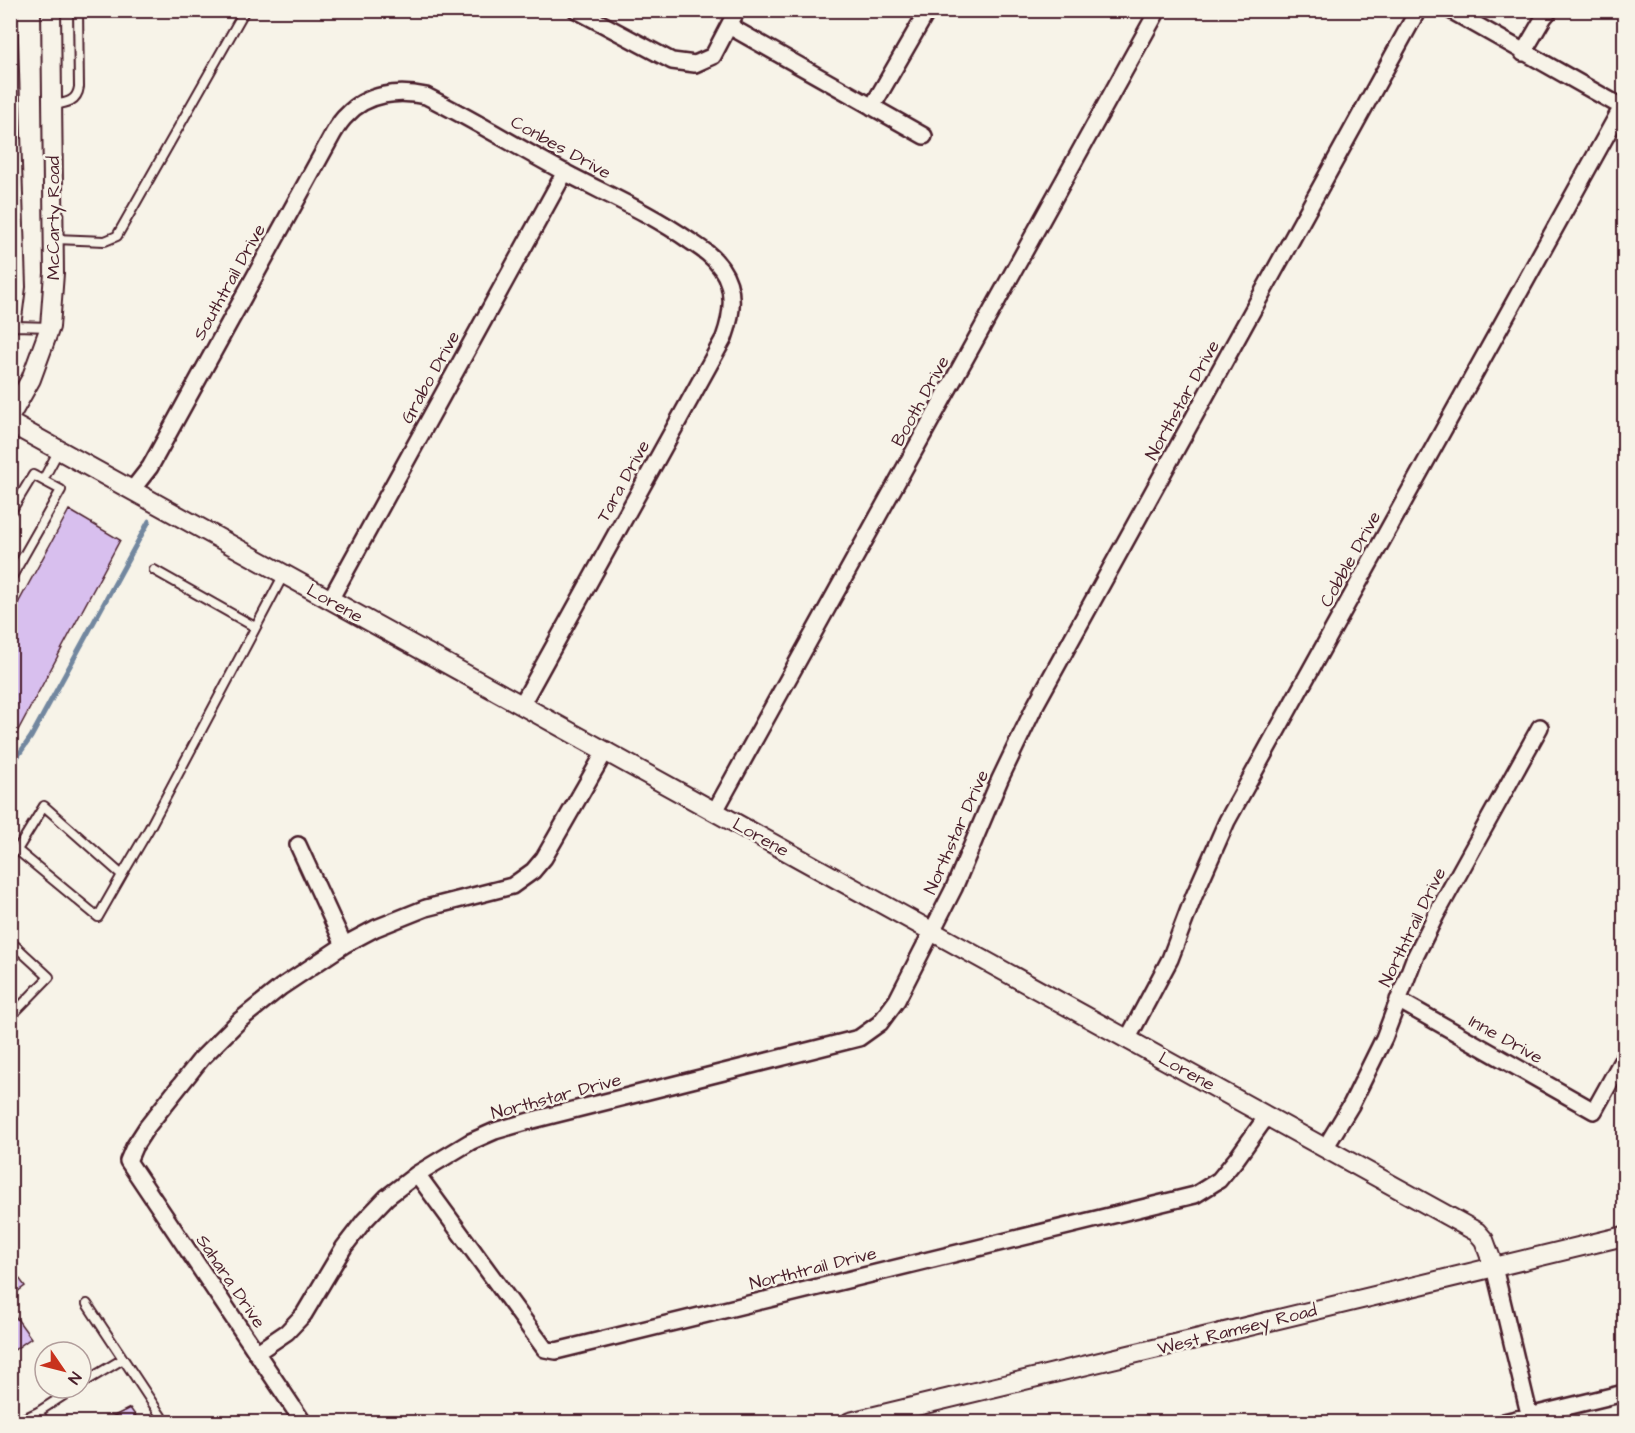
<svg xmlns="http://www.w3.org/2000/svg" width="1635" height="1433" font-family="'Architects Daughter',sans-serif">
<rect width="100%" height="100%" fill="#f7f3e8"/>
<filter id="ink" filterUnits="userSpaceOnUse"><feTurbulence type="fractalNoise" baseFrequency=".0167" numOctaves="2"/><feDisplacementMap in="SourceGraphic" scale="12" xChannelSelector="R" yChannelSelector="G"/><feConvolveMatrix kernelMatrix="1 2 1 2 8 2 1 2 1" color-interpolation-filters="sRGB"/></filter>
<g filter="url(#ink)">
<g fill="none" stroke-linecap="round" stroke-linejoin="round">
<path stroke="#72879f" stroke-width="5" d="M 10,767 L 31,737 L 149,521"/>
</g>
<path fill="#d8bfee" stroke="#4a1f2b" stroke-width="1.5" d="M 69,510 L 120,540 L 16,734 L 10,738 L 10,618 Z
M 10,1266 L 25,1286 L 10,1297 Z
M 10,1309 L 31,1338 L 10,1353 Z
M 130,1408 L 140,1422 L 109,1422 L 114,1419 L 112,1417 Z"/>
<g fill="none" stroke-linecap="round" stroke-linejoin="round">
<defs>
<path id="service" d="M 53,105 C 66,103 77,102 79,87 L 78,10
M 55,239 L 105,241 L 117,236 L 245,10
M 16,326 L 50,327
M 10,329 L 16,326 L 21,287 L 12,10
M 43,480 L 59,450
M 10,513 L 33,475 L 61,490 L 10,580
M 154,570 L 255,627
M 122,875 L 98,917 L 17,850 L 44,806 L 122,875 L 149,829 L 284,574
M 10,941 L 49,977 L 10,1017
M 87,1304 L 165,1422
M 81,1384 L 123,1359
M 38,1412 L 45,1422
M 17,1422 L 38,1412 L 75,1388"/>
<path id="minor" d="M 576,10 L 672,61 L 695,64 L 713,56 L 737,10
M 729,26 L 924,136
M 1523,53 L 1544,17 L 1550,10
M 872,107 L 928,10
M 132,490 L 150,467 L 333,134 C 337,127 341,120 347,115 C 367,93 399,90 426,96 C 474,120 519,148 566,173 C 608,195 652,214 690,241 C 702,249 713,256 721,268 C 736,289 732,316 724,338 L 522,704
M 330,600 L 565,172
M 715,811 L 1158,10
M 298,845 L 344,945
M 1398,1000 L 1594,1111 L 1624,1057
M 1128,1038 L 1170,959 L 1194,896 L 1227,821 L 1622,107 L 1450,10
M 1325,1148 L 1351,1105 L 1384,1038 L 1414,959 L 1436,915 L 1540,727
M 417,1174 L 545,1349 L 556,1351 L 1195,1195 L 1219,1180 L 1237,1158 L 1267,1116
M 1494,1267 L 1531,1422
M 256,1353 L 287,1332 L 304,1314 L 344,1247 L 364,1221 L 387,1197 L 417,1174 L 470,1142 L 495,1131 L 533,1120 L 859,1038 L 880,1023 L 897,1000 L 954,888 L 1000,779 L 1036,704 L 1418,10
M 303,1422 L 128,1161 L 134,1147 L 147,1127 L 201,1059 L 240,1020 L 281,987 L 344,945 L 376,928 L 426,908 L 512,886 L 533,871 L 544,858 L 606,750
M 1504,1422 L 1624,1393"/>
<path id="tertiary" d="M 10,416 L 31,379 L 50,327 L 54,273 L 51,10
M 10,423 L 1477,1232 L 1484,1240 L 1494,1267
M 850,1422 L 1624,1236"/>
</defs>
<use href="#service" stroke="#4a1f2b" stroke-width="12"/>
<use href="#minor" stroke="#4a1f2b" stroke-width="20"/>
<use href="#tertiary" stroke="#4a1f2b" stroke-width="22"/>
<use href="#service" stroke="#f7f3e8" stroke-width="8"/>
<use href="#minor" stroke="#f7f3e8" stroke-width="15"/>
<use href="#tertiary" stroke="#f7f3e8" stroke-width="18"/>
</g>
</g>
<g text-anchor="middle" stroke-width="5" stroke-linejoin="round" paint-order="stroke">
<g font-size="18" fill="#4a1f2b" stroke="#f7f3e8">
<text transform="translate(561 147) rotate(29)" y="6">Conbes Drive</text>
<text transform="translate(53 218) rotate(-90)" y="6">McCarty Road</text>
<text transform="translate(229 282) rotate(-61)" y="6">Southtrail Drive</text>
<text transform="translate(430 377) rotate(-61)" y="6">Grabo Drive</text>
<text transform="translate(1182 400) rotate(-61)" y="6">Northstar Drive</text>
<text transform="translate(920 401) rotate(-61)" y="6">Booth Drive</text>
<text transform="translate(623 481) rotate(-61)" y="6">Tara Drive</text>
<text transform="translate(1350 559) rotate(-61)" y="6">Cobble Drive</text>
<text transform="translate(335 603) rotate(29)" y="6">Lorene</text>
<text transform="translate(956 832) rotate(-66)" y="6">Northstar Drive</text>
<text transform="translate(761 837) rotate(29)" y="6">Lorene</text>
<text transform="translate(1412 927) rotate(-64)" y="6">Northtrail Drive</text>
<text transform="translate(1506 1039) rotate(29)" y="6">Inne Drive</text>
<text transform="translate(1187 1071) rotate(29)" y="6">Lorene</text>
<text transform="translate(556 1096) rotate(-15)" y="6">Northstar Drive</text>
<text transform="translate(813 1268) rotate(-14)" y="6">Northtrail Drive</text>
<text transform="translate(231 1281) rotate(56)" y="6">Sahara Drive</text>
<text transform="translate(1237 1329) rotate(-14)" y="6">West Ramsey Road</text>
</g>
</g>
<rect width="1635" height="1433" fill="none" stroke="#f7f3e8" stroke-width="36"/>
<rect x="18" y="18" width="1599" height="1397" fill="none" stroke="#4a1f2b" stroke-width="2" filter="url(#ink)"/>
<g transform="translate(63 1370) rotate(125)"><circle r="28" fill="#f7f3e8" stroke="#b29e9c" stroke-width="1.5"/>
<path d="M0-4.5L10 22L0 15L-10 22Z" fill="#c8321e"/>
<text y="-9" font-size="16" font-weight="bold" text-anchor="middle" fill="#4a1f2b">N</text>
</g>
</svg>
